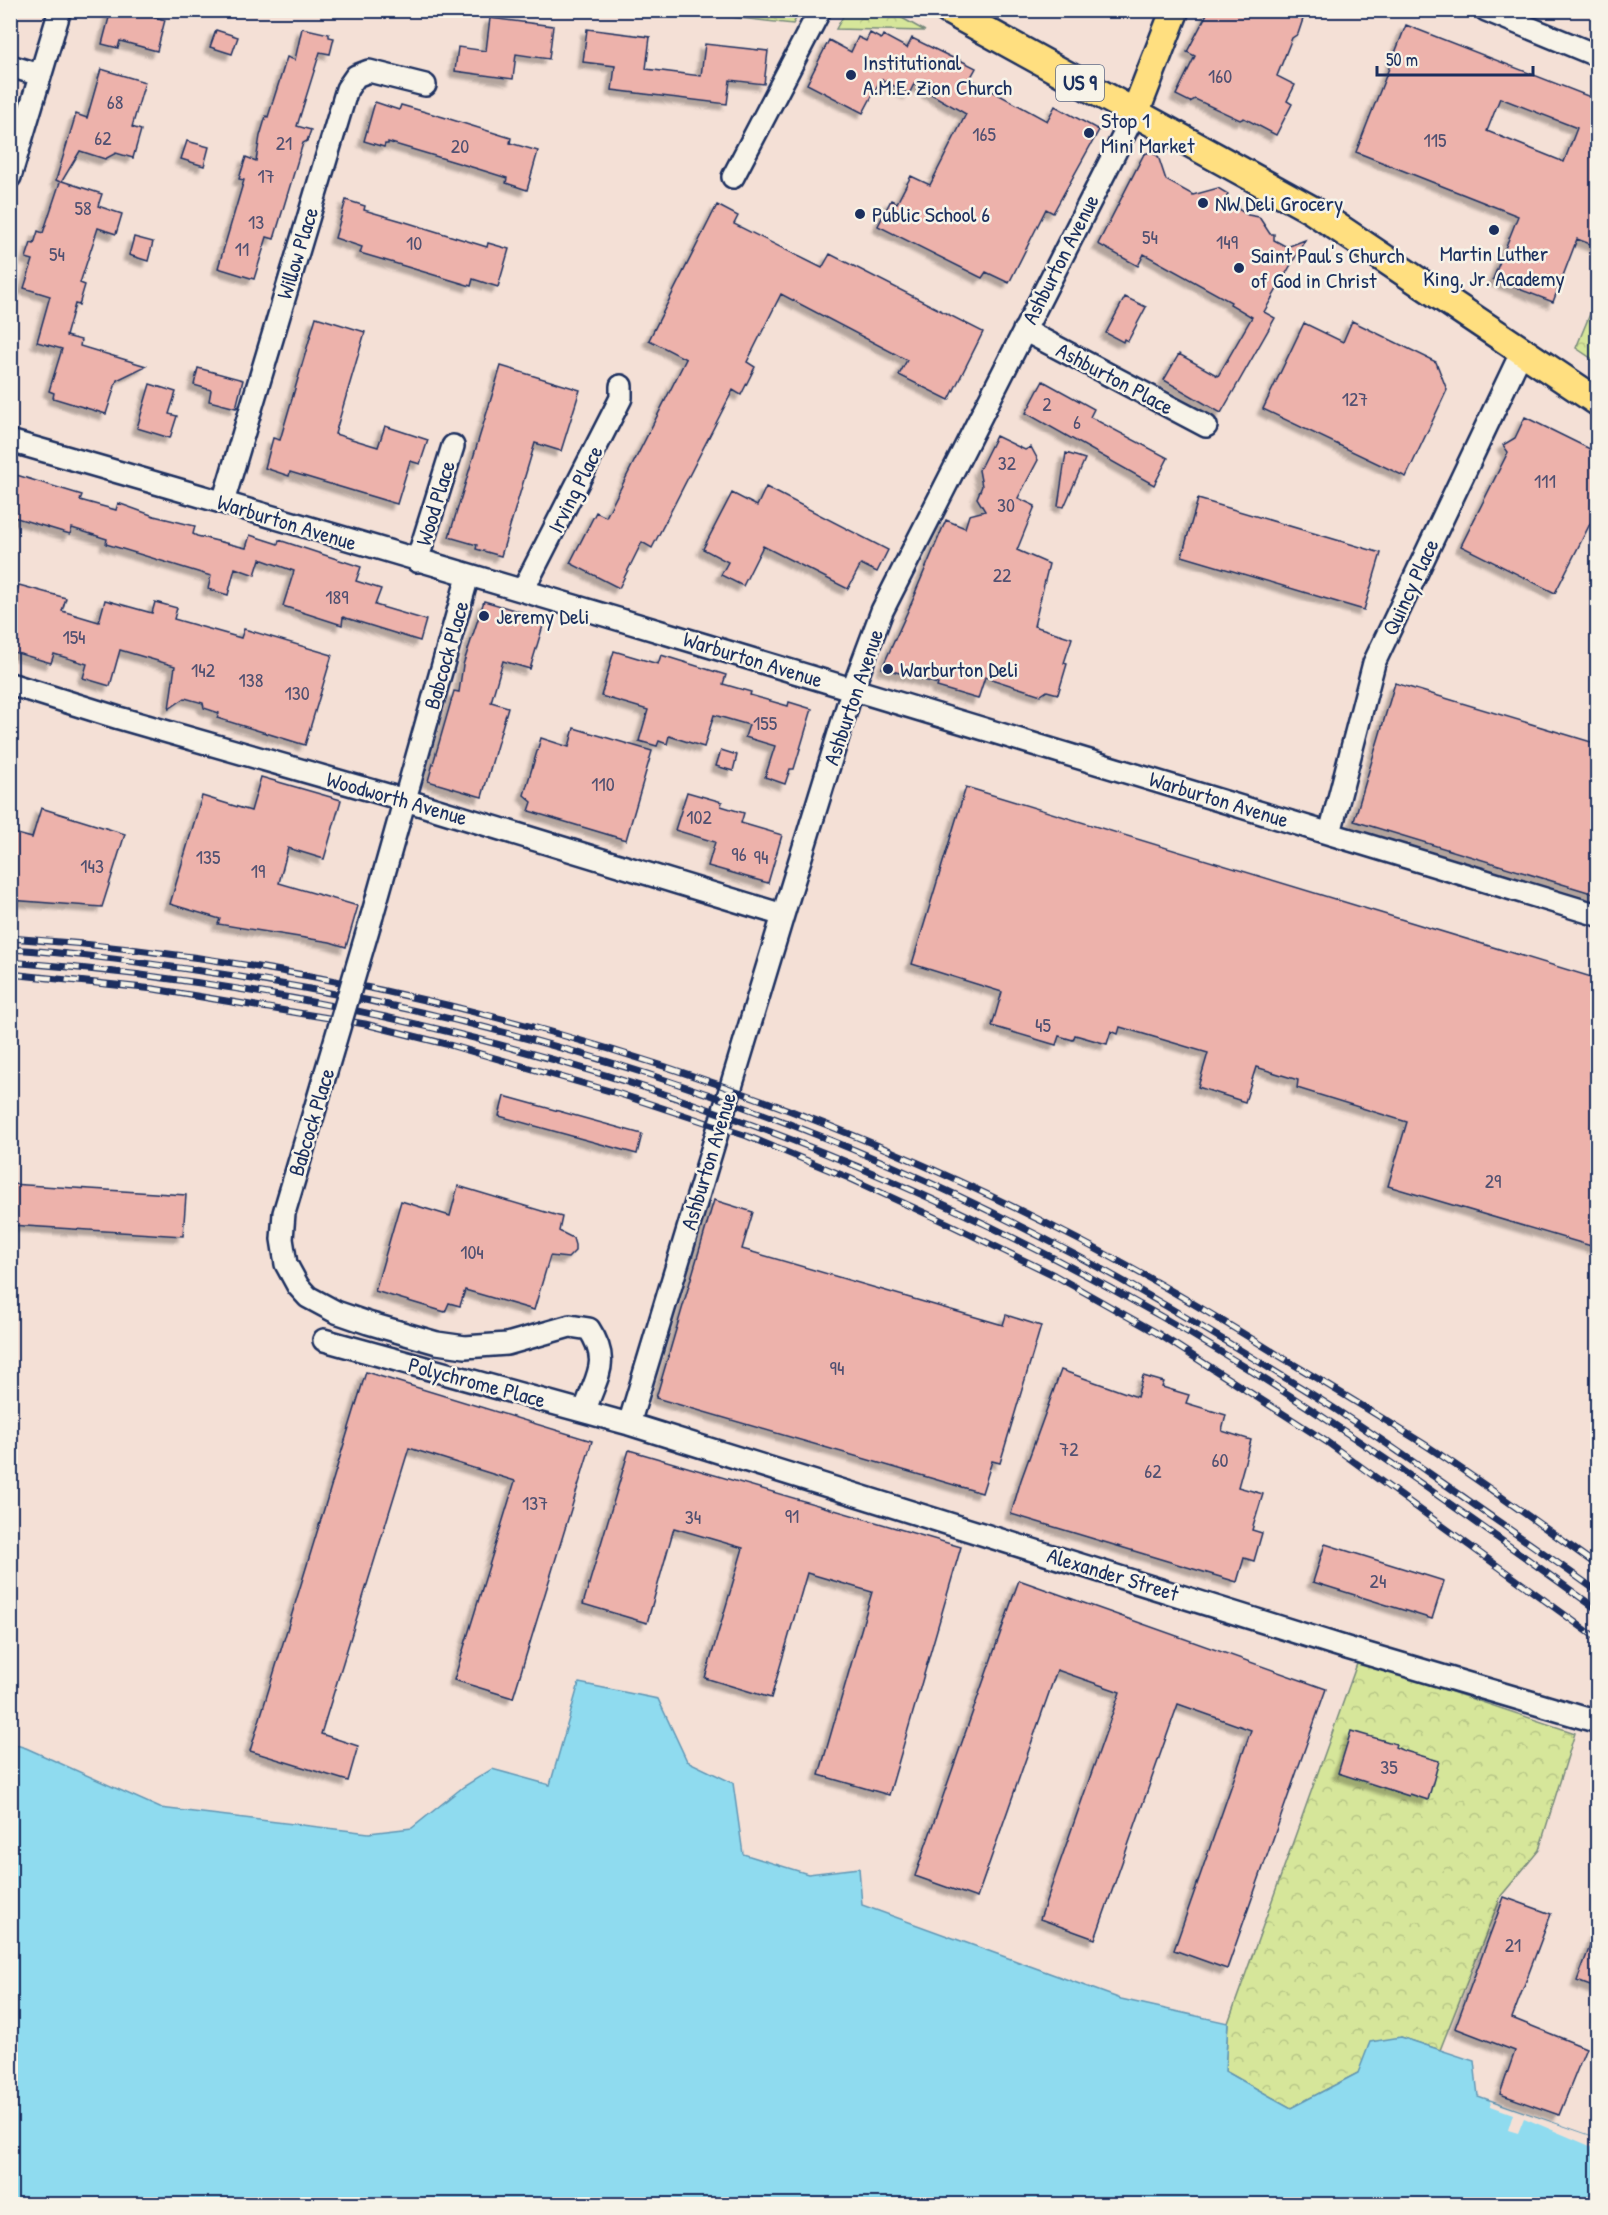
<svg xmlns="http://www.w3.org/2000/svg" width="1608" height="2215" font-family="'Patrick Hand',sans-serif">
<defs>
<pattern id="park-crowns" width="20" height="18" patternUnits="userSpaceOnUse" patternTransform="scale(1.5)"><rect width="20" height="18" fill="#d6e69a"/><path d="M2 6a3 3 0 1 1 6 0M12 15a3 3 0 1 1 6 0" fill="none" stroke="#b7c687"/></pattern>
<filter id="shadow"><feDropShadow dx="-5.5" dy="5.5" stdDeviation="1.5" flood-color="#0004"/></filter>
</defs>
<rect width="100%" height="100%" fill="#f4e0d6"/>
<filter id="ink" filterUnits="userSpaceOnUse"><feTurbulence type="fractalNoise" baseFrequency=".0167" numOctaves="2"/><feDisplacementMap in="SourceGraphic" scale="12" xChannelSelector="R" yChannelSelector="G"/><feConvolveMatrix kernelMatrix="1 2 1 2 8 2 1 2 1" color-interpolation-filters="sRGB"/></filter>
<g filter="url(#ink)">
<path fill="url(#park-crowns)" stroke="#788a7c" stroke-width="1.5" d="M 888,10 L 925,31 L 836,29 L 846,11 Z
M 677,11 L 800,10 L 800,11 L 793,24 Z
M 1597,297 L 1597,362 L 1576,348 Z
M 1358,1661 L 1575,1733 L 1539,1850 L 1501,1896 L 1440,2050 L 1401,2037 L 1358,2073 L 1291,2108 L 1225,2071 L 1228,2023 Z"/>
<path fill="#8fdbef" stroke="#6196b5" stroke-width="1.5" d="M 579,1683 L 658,1699 L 687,1761 L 733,1783 L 743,1854 L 808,1874 L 859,1868 L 862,1905 L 1121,1999 L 1228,2023 L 1225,2071 L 1291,2108 L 1358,2073 L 1370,2042 L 1401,2037 L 1474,2061 L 1478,2096 L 1597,2138 L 1597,2174 L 1596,2179 L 1597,2180 L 1597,2204 L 11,2204 L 10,1743 L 26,1748 L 160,1808 L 369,1833 L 412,1828 L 463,1787 L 492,1769 L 550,1785 Z"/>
<path fill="#f4e0d6" d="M 1490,2101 L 1597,2138 L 1597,2149 L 1524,2118 L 1518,2133 L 1508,2130 L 1513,2114 L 1491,2106 Z"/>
<path fill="#edb2ab" stroke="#1b2f5e" stroke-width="1.5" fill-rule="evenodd" filter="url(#shadow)" d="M 111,10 L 130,10 L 165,20 L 157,51 L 120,41 L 118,48 L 102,44 Z
M 1209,10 L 1293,10 L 1304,16 L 1298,34 L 1292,38 L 1277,76 L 1295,85 L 1287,101 L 1292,104 L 1276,135 L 1244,118 L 1240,120 L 1195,99 L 1190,102 L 1176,95 L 1195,56 L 1187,52 Z
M 490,18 L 553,26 L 549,59 L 516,54 L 513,79 L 455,71 L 458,47 L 486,51 Z
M 1406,25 L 1598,100 L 1598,247 L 1577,239 L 1553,302 L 1493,279 L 1518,216 L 1356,152 ZM 1500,98 L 1577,128 L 1564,162 L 1487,131 Z
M 302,28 L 329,34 L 329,37 L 334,38 L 330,54 L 320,52 L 297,126 L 311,130 L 307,141 L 303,143 L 274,239 L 267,237 L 254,279 L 218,268 L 244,180 L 239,179 L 246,157 L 256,161 L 260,136 L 266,116 L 268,117 L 287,57 L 295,60 Z
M 587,29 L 650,37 L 646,69 L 701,76 L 705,44 L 768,51 L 764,84 L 730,80 L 727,104 L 612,90 L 615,66 L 583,62 Z
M 216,30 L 238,37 L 232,54 L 210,47 Z
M 870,33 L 881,39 L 883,35 L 907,48 L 912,38 L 957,60 L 958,59 L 976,68 L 970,79 L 1047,121 L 1055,106 L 1099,130 L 1053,213 L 1046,209 L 1009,283 L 986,272 L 982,278 L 878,226 L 891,200 L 897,203 L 911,176 L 930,185 L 966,114 L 914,84 L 909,94 L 881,79 L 863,113 L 807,84 L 829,40 L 851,52 L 858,37 L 866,41 Z
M 101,69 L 145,82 L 132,127 L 141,130 L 133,158 L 116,153 L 105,159 L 80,151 L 62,181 L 102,194 L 98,206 L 122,214 L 116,234 L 98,228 L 80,283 L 85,285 L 79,305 L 75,304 L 66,336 L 81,340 L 80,346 L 146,366 L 117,380 L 106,414 L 53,398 L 54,393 L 49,391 L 62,349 L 37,342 L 50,296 L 24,288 L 33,260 L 26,258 L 31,243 L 34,244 L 38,231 L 43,233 L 60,182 L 56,180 L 76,114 L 87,118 Z
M 375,102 L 399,110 L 401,105 L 443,117 L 511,138 L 510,143 L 538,151 L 527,190 L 506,183 L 507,178 L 475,168 L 388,142 L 388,144 L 385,144 L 384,147 L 364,141 Z
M 187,141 L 209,147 L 204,166 L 181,159 Z
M 1151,152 L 1158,156 L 1166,180 L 1193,195 L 1218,188 L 1228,194 L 1224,202 L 1237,205 L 1238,209 L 1248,215 L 1259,217 L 1270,234 L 1274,234 L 1274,240 L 1287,247 L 1305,240 L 1264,312 L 1275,318 L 1221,413 L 1164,380 L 1179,354 L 1218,376 L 1252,317 L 1230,304 L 1231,302 L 1144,254 L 1138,266 L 1098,244 L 1144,154 Z
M 346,200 L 365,206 L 364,210 L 402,221 L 487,247 L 488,243 L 509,249 L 498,287 L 473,279 L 471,286 L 394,263 L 360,253 L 362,247 L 335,238 Z
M 717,205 L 738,216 L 734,224 L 822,268 L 830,254 L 983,332 L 949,400 L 899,375 L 907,360 L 781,294 L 747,362 L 755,367 L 741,395 L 733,390 L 652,548 L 642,542 L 619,588 L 570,563 L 596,512 L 606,517 L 686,359 L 649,340 Z
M 134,237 L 153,242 L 148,261 L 129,255 Z
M 1125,297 L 1146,307 L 1128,341 L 1124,339 L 1123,342 L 1106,333 Z
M 316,317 L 365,332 L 335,434 L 378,447 L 385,426 L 428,440 L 420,464 L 410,461 L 397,504 L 290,472 L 289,476 L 265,468 L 273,438 L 280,440 Z
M 1352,321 L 1436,362 L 1447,390 L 1406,477 L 1263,409 L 1304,323 L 1343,342 Z
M 501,366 L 580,390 L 561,451 L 535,443 L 501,556 L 476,549 L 477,545 L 449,537 Z
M 198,368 L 243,380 L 236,408 L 209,401 L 211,390 L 194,385 Z
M 1043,381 L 1094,409 L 1090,417 L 1168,458 L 1154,485 L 1026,413 Z
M 150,384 L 176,392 L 169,414 L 177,416 L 170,438 L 137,428 Z
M 1525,417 L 1598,453 L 1598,508 L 1555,593 L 1461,546 L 1508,452 L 1503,445 L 1515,438 Z
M 996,436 L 1025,450 L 1031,447 L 1038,460 L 1018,498 L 1035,506 L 1017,550 L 1049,564 L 1034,626 L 1072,638 L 1064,663 L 1067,664 L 1058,694 L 1047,691 L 1041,695 L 985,677 L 978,699 L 937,687 L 938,684 L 882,668 L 916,593 L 915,593 L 946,520 L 965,528 L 969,515 L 985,511 L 977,498 L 982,486 L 979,470 Z
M 1066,453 L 1085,459 L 1064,507 L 1058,506 Z
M 10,473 L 82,495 L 80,500 L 116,510 L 118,503 L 154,516 L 195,526 L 193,534 L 197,536 L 246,548 L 250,535 L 278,544 L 279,540 L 361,567 L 356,581 L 381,589 L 375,605 L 426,620 L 420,641 L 343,617 L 342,625 L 283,606 L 294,571 L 260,559 L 255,575 L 235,568 L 228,595 L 208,589 L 211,576 L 106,544 L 107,539 L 72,528 L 70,534 L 10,516 Z
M 766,487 L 888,550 L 877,572 L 861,564 L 848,589 L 763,546 L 743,586 L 721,575 L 728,562 L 703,549 L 732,493 L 757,506 Z
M 1198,499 L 1381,553 L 1364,610 L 1182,556 Z
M 19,585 L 66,598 L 62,611 L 99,622 L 105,600 L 152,613 L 155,602 L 177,608 L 174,619 L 241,638 L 244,629 L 332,655 L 305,745 L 217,718 L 219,713 L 204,708 L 203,703 L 185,698 L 169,709 L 175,666 L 120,650 L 110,686 L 83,678 L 87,664 L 54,654 L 51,663 L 10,651 L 10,613 Z
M 484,601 L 545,619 L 530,669 L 503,661 L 491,702 L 508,707 L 482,797 L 428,781 L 454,691 L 459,692 L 463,665 Z
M 614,651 L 658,664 L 661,655 L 726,675 L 723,684 L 751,692 L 750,695 L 788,706 L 789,702 L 812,709 L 794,769 L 790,769 L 785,784 L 765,777 L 775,746 L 745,737 L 749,725 L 714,715 L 704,747 L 669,736 L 667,744 L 659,741 L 657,746 L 639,741 L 648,710 L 601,696 Z
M 1395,683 L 1598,744 L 1598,895 L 1354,821 Z
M 574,728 L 652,751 L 626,840 L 529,811 L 532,802 L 524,795 L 541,738 L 569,747 Z
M 721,750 L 737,755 L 733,771 L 716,766 Z
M 261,777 L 341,800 L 324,859 L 288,848 L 279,883 L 358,906 L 346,947 L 330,942 L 218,924 L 220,919 L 170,904 L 202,796 L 251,811 Z
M 966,787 L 1598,979 L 1598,1248 L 1388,1186 L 1407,1122 L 1297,1088 L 1298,1080 L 1256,1067 L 1245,1102 L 1198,1087 L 1208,1053 L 1120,1027 L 1118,1034 L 1111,1031 L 1107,1044 L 1075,1035 L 1073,1040 L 1059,1036 L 1056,1045 L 992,1026 L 1002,992 L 912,964 Z
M 687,792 L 722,802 L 721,806 L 744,813 L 741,823 L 782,835 L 768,883 L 708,866 L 715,842 L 675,830 Z
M 41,808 L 125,834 L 102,907 L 10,900 L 10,832 L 32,838 Z
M 504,1096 L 642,1134 L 637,1154 L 499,1116 Z
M 10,1184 L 186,1195 L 183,1236 L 10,1225 Z
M 458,1186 L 562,1217 L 559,1231 L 573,1238 L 575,1245 L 575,1251 L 568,1258 L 550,1256 L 534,1310 L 465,1290 L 460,1306 L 449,1303 L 445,1312 L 375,1291 L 401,1201 L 450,1216 Z
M 714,1200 L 753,1212 L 742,1249 L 1003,1325 L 1006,1315 L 1041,1326 L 1000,1463 L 992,1461 L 982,1493 L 656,1398 Z
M 1061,1370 L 1137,1397 L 1143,1376 L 1164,1382 L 1162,1387 L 1189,1395 L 1186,1403 L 1226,1415 L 1222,1431 L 1251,1440 L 1238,1487 L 1263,1494 L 1252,1530 L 1262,1533 L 1254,1561 L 1244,1558 L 1237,1582 L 1011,1514 L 1021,1480 Z
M 366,1372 L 592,1441 L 513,1698 L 454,1680 L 515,1481 L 409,1448 L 321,1734 L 358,1746 L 348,1781 L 250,1751 Z
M 629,1450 L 961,1547 L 889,1795 L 819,1775 L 872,1592 L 807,1573 L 771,1698 L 705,1678 L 743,1548 L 674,1528 L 647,1623 L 583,1604 Z
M 1325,1544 L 1444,1581 L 1432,1619 L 1313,1582 Z
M 1019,1580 L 1326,1689 L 1227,1969 L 1174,1950 L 1251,1730 L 1178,1704 L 1095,1939 L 1040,1919 L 1120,1692 L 1057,1670 L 977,1898 L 915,1876 Z
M 1351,1731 L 1396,1744 L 1395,1747 L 1402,1750 L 1439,1761 L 1428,1800 L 1410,1794 L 1409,1796 L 1338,1773 Z
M 1504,1897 L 1551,1914 L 1512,2018 L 1586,2048 L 1559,2115 L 1500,2094 L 1515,2051 L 1455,2028 Z
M 1596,1930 L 1598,1931 L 1598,1989 L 1577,1981 Z"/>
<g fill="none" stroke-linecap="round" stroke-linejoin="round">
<defs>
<path id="minor" d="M 1486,10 L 1598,56
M 10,66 L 40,75
M 10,177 L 60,10
M 733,177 L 820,10
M 1024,330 L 1206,426
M 10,441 C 541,593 1069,755 1598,915
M 223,502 L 347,89 L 356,76 L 369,71 L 425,85
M 417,561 L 453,446
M 523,590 L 621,398 L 621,386
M 10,684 L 119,718 L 405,800 L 783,915
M 1330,833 L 1374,663 L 1522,351
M 372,916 L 468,576
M 307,1136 L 284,1213 L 282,1239 L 286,1264 L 298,1286 L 308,1297 L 336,1312 L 368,1323 L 437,1343 L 465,1347 L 507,1344 L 570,1326 L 589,1329 C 612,1364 595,1376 585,1411
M 324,1340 L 629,1424 L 1347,1648 L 1598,1722
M 629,1424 L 783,915 L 853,688 L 882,611 L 1135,113"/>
<path id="major" d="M 948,10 L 1312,210 L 1598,402
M 1135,113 L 1175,10"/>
</defs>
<use href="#minor" stroke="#1b2f5e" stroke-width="26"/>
<use href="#major" stroke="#1b2f5e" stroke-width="32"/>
<use href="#minor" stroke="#f7f3e8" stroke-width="21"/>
<use href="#major" stroke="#ffdf80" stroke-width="27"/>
<defs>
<path id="rail" d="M 10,938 C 376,963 750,1069 1075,1238 C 1145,1274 1212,1314 1278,1355 C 1328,1385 1378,1415 1427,1446 C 1485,1484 1541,1525 1598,1566
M 10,949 C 74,953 138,962 201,971 C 503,1015 800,1108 1070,1252 C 1134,1286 1196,1323 1258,1361 C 1288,1380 1318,1397 1347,1417 C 1386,1442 1424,1470 1462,1496 C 1507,1528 1553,1559 1598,1592
M 10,962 C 415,992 811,1116 1162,1317 C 1314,1405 1456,1507 1598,1610
M 10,974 L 154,989 L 365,1024 L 446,1044 L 620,1094 L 747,1136 L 849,1178 L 949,1224 L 1054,1275 L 1157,1333 L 1327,1442 L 1598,1639"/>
</defs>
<use href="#rail" stroke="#1b2f5e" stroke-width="7"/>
<use href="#rail" stroke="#f7f3e8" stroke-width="4.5" stroke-dasharray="14" stroke-linecap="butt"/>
<defs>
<path id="minor-bridge" d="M 307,1136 L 372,916"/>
</defs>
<use href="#minor-bridge" stroke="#1b2f5e" stroke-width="26" stroke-linecap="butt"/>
<use href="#minor-bridge" stroke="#f7f3e8" stroke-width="21"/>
</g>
</g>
<g fill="#1b2f5e" stroke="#f7f3e8" stroke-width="2">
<circle cx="851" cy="75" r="6"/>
<circle cx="1089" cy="133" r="6"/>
<circle cx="1203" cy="203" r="6"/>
<circle cx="860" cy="214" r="6"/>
<circle cx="1494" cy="230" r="6"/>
<circle cx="1239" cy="268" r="6"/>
<circle cx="484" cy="616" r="6"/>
<circle cx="888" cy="669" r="6"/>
</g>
<g text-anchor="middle" stroke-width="5" stroke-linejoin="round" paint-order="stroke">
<g font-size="20" fill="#505071">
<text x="1220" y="83">160</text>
<text x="115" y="109">68</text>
<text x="984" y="141">165</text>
<text x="103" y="145">62</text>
<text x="1435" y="147">115</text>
<text x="284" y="150">21</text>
<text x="460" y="153">20</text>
<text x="266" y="183">17</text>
<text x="83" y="215">58</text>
<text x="256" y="229">13</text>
<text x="1150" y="244">54</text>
<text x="1227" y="249">149</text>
<text x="414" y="250">10</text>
<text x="242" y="256">11</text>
<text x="57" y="261">54</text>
<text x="1355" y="406">127</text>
<text x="1047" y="411">2</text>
<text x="1077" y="429">6</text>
<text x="1007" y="470">32</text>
<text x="1545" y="488">111</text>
<text x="1006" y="512">30</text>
<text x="1002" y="582">22</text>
<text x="337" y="604">189</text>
<text x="74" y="644">154</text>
<text x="203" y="677">142</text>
<text x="251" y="687">138</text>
<text x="297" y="700">130</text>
<text x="765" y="730">155</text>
<text x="603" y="791">110</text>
<text x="699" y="824">102</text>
<text x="739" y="861">96</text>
<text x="208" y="864">135</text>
<text x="761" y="864">94</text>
<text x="92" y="873">143</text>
<text x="258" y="878">19</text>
<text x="1043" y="1032">45</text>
<text x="1493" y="1188">29</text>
<text x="472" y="1259">104</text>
<text x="837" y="1375">94</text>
<text x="1069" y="1456">72</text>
<text x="1220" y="1467">60</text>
<text x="1153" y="1478">62</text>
<text x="535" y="1510">137</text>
<text x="792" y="1523">91</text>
<text x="693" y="1524">34</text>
<text x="1378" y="1588">24</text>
<text x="1389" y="1774">35</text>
<text x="1513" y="1952">21</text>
</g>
<rect fill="#f7f3e8" stroke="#5d6a87" stroke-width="1.5" x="1056" y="65" width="48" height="36" rx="4.5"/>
<g font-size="21" font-weight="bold" fill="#1b2f5e">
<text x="1080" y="90">US 9</text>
</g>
<g font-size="22" fill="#1b2f5e" stroke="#f7f3e8" text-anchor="start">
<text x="863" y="70">Institutional<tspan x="863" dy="25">A.M.E. Zion Church</tspan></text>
<text x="1101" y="128">Stop 1<tspan x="1101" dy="25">Mini Market</tspan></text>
<text x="1215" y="211">NW Deli Grocery</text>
<text x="872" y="222">Public School 6</text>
<text x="1494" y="261" text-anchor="middle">Martin Luther<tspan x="1494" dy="25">King, Jr. Academy</tspan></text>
<text x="1251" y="263">Saint Paul's Church<tspan x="1251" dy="25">of God in Christ</tspan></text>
<text x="496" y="624">Jeremy Deli</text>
<text x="900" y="677">Warburton Deli</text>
</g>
<g font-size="22" fill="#1b2f5e" stroke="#f7f3e8">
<text transform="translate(297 253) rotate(-73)" y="8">Willow Place</text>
<text transform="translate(1060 259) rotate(-63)" y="8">Ashburton Avenue</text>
<text transform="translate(1115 378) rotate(28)" y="8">Ashburton Place</text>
<text transform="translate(575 489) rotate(-63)" y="8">Irving Place</text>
<text transform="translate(435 503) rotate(-73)" y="8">Wood Place</text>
<text transform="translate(287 522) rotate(17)" y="8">Warburton Avenue</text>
<text transform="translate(1410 587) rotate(-65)" y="8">Quincy Place</text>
<text transform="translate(446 655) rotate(-74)" y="8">Babcock Place</text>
<text transform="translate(753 659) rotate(17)" y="8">Warburton Avenue</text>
<text transform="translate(853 697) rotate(-71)" y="8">Ashburton Avenue</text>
<text transform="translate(397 798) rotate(16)" y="8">Woodworth Avenue</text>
<text transform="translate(1219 799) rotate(17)" y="8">Warburton Avenue</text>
<text transform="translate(311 1122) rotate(-73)" y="8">Babcock Place</text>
<text transform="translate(708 1161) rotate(-73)" y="8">Ashburton Avenue</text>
<text transform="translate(477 1382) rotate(15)" y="8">Polychrome Place</text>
<text transform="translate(1113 1574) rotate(17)" y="8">Alexander Street</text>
</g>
</g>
<rect width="1608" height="2215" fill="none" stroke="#f7f3e8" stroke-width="36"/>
<rect x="18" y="18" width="1572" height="2179" fill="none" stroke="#1b2f5e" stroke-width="2" filter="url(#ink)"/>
<path d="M1377 66v9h156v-9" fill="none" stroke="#1b2f5e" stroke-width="3"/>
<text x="1386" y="66" font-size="18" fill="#1b2f5e" stroke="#f7f3e8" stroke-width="4.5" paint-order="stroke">50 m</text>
</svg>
